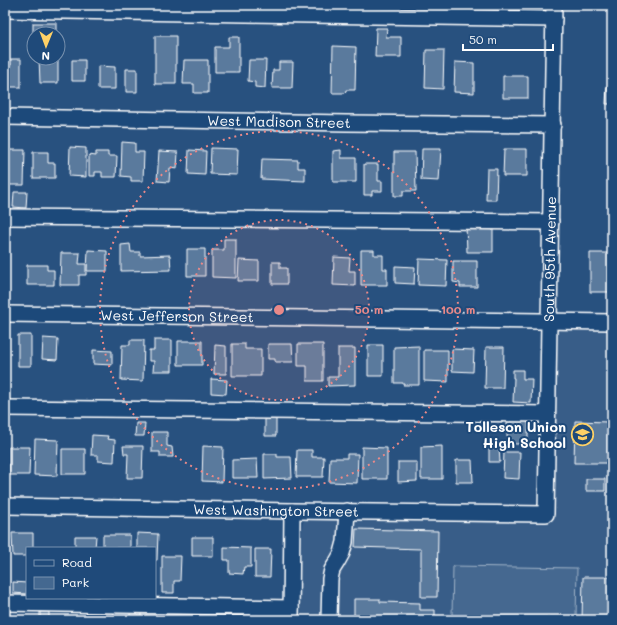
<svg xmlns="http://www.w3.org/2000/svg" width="617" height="625" font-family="Mali,sans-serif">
<rect width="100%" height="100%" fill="#28517f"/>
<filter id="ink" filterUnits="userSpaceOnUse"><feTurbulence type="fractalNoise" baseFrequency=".025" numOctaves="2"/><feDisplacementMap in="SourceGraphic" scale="8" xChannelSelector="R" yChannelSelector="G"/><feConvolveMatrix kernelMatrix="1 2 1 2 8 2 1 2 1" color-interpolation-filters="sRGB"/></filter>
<g filter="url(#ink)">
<path fill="#375d88" d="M 561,327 L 612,329 L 612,620 L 300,620 L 301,530 L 303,522 L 307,519 L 552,522 L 554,339 L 556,332 Z"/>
<path fill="#446890" stroke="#a2b4c8" d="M 453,566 L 577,568 L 576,617 L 452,615 Z"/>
<path fill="#5a7a9d" stroke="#fff" d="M 513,5 L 537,5 L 537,8 L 513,8 Z
M 33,23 L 56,23 L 56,34 L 34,34 L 33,35 Z
M 376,28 L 387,28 L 386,37 L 401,37 L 401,57 L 375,57 Z
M 155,36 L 176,36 L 176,84 L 155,84 Z
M 229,37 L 239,37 L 239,72 L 215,72 L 215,47 L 229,47 Z
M 333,46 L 356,47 L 355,90 L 346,90 L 345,93 L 332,93 Z
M 426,50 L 444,50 L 443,89 L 425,88 Z
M 58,54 L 58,83 L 40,83 L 39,58 L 58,58 Z
M 11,59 L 21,59 L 21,87 L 5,87 L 5,65 L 11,65 Z
M 72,60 L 85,60 L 85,81 L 72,81 Z
M 184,60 L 208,60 L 208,93 L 194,93 L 194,84 L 183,84 Z
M 249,60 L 266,60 L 265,88 L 255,87 L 255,82 L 248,81 Z
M 279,62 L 293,62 L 292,88 L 272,88 L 273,70 L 279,70 Z
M 455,62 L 474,63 L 474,93 L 454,92 Z
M 98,66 L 115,67 L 115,89 L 98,89 Z
M 126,69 L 137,69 L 137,92 L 126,92 Z
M 503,76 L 528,76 L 528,98 L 503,98 Z
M 607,87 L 612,87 L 612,104 L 606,104 Z
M 122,142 L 135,143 L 135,152 L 144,152 L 143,181 L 131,181 L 131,177 L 121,176 Z
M 70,147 L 86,148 L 86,177 L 69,176 Z
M 211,148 L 238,149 L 237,175 L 210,174 Z
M 422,149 L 441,149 L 439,181 L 421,180 Z
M 504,149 L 527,149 L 527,176 L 503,176 Z
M 5,150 L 25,150 L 24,185 L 5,185 Z
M 189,150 L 206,151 L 205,175 L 188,174 Z
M 341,150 L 341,158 L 356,158 L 356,182 L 333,182 L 333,151 Z
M 159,151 L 178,152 L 177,169 L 170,168 L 169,182 L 157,181 Z
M 33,152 L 48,152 L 48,163 L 55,163 L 55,178 L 33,178 Z
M 96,152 L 108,152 L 108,156 L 117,156 L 116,177 L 102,177 L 102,172 L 95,172 L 95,176 L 89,176 L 89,155 L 96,156 Z
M 394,152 L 415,152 L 416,191 L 403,191 L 403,196 L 394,196 Z
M 262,159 L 298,160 L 298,168 L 305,168 L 305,181 L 261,179 Z
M 364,164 L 378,164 L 378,181 L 382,181 L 382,191 L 372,191 L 372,195 L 364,195 Z
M 487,169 L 497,169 L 496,200 L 486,200 Z
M 14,192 L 27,192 L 26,208 L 13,207 Z
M 493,224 L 493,252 L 467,252 L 466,225 Z
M 224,239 L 236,239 L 236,278 L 212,277 L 212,250 L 224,250 Z
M 130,244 L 131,252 L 140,252 L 140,256 L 170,255 L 171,270 L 121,271 L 121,245 Z
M 187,249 L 205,249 L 205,276 L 187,276 Z
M 88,250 L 107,251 L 107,271 L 87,271 Z
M 361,250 L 374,250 L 374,255 L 383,255 L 383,269 L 387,269 L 387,285 L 361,285 Z
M 61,253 L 80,253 L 79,264 L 86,264 L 86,275 L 79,275 L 79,285 L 60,285 Z
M 590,253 L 611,253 L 611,292 L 590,292 Z
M 334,257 L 350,258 L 349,271 L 355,271 L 355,286 L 333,285 Z
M 419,259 L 447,260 L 446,286 L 418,285 Z
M 239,260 L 259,261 L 259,281 L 238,281 Z
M 453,261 L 477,261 L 477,287 L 460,287 L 460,283 L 453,282 Z
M 272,262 L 280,262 L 280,268 L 287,268 L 287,284 L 272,284 Z
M 27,265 L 47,265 L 47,270 L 54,270 L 54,285 L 27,285 Z
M 395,266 L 415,267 L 414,284 L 395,283 Z
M 18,335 L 31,335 L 31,366 L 18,366 Z
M 43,338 L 58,339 L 57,360 L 42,359 Z
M 130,340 L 144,340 L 143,381 L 121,380 L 122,345 L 130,345 Z
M 154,340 L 172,340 L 172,371 L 153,371 L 154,361 L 149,361 L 149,350 L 154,350 Z
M 178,341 L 202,341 L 202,365 L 178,365 Z
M 232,344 L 245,344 L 245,349 L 261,349 L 261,376 L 232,376 Z
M 268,344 L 292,344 L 293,362 L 275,362 L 275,359 L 268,359 Z
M 298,344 L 323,344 L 323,381 L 307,381 L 307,366 L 298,366 Z
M 215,345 L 226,346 L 226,374 L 214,374 Z
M 368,345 L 383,345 L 383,376 L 368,376 Z
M 419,346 L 419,385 L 403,385 L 403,383 L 394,383 L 394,347 Z
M 486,347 L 504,347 L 503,388 L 485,388 Z
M 338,348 L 355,348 L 355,385 L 328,386 L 328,377 L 338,377 Z
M 452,349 L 474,350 L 473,372 L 452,371 Z
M 93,350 L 112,351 L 112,365 L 93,364 Z
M 424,350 L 448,350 L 448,382 L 424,381 Z
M 513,370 L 523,370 L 523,379 L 532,379 L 531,403 L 513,402 L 514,378 L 513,378 Z
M 211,379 L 227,380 L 226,394 L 211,393 Z
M 265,418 L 276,418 L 276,436 L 265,436 Z
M 507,420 L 528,421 L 528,444 L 510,444 L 510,436 L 507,436 Z
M 575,421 L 608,422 L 608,463 L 574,463 Z
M 136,423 L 145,423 L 144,436 L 135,436 Z
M 152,432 L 167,432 L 167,446 L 172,447 L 173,457 L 160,457 L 160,452 L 152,452 Z
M 92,435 L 108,436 L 107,439 L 115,440 L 114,462 L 98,461 L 98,455 L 91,455 Z
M 35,439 L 58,440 L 57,476 L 34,475 Z
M 123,446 L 143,446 L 142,478 L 127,478 L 128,454 L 124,454 Z
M 203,446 L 223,447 L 222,482 L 202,481 Z
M 442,446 L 442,479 L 421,479 L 421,447 Z
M 9,447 L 30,447 L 29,475 L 9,475 Z
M 362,447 L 387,448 L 387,479 L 362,479 Z
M 489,448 L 499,448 L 500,462 L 489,462 Z
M 62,449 L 85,449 L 85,474 L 62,474 Z
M 297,450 L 312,450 L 312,457 L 324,457 L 323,477 L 296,477 Z
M 504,452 L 520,452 L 519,479 L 503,478 Z
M 264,454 L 277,454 L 277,457 L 291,457 L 292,478 L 264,479 Z
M 347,454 L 358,454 L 357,483 L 329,482 L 330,458 L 347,458 Z
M 257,459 L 258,478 L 232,478 L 232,460 Z
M 456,460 L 472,460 L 473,482 L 456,482 Z
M 398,462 L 417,462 L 417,481 L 398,482 Z
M 586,479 L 605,479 L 605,491 L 586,491 Z
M 356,529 L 438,531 L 437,597 L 421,597 L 421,549 L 355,547 Z
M 12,533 L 33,533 L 33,548 L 27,548 L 27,556 L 13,556 Z
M 137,533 L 158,534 L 157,560 L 155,560 L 155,548 L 137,548 Z
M 103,535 L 130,535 L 130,548 L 103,548 Z
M 75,536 L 96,536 L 95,548 L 75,548 Z
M 192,537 L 213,537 L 213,556 L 192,556 Z
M 224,547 L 251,548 L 251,567 L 244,567 L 243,574 L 229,573 L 229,560 L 224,560 Z
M 255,549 L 271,549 L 270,577 L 255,577 Z
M 162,556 L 181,556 L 180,581 L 174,581 L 174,593 L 162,593 Z
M 583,577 L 612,577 L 612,620 L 582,620 Z
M 13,582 L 27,583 L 27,594 L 13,593 Z
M 354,599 L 380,599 L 380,602 L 420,603 L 420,610 L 435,610 L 435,620 L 354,620 Z
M 130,609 L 141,610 L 141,620 L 130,620 Z
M 40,612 L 49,612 L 49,620 L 40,620 Z
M 101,612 L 114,612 L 114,620 L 101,620 Z"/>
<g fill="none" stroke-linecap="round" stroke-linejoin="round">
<defs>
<g id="minor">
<path d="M 5,10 L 554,19"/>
<path id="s1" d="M 5,117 L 346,123 L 553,125"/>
<path d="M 5,217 L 551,222"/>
<path id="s2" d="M 5,314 L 612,322"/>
<path d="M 5,408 L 547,414"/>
<path id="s3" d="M 5,506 L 292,511 L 546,514 C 548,344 552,175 554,5"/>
<path d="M 5,603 L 291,608"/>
<path d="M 291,620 L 292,511"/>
<path d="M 329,620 L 330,579 L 332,570 L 337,562 L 342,553 L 345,542 L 347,511"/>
</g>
</defs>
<use href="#minor" stroke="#fff" stroke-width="18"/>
<use href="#minor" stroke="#1f4a7a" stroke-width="15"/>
</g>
</g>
<circle cx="279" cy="310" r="90" fill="#e88989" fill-opacity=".12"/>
<g fill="none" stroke="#e88989" stroke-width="2" stroke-dasharray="2 4">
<circle cx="279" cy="310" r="90"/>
<circle cx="279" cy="310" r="179"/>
</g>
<defs>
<symbol id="school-ring" viewBox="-11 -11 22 22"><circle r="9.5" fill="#1f4a7a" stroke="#ffd166" stroke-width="1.5"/><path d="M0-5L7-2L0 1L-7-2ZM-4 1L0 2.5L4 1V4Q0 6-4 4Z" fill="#ffd166"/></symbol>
</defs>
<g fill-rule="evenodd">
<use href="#school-ring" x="570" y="422" width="25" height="25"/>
</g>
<g text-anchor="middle" stroke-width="4" stroke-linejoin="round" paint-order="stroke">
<g font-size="14" fill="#fff" stroke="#1f4a7a">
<text dy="5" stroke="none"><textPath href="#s1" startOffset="274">West Madison Street</textPath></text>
<text dy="5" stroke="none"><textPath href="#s3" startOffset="796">South 95th Avenue</textPath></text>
<text dy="5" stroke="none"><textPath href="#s2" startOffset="172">West Jefferson Street</textPath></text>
<text dy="5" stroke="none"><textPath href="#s3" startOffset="271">West Washington Street</textPath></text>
</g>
<g font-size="14" font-weight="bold" fill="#fff" stroke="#1f4a7a" text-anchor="end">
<text x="566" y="432">Tolleson Union<tspan x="566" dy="16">High School</tspan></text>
</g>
</g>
<circle cx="279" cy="310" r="6" fill="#e88989" stroke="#1f4a7a" stroke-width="2"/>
<g font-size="12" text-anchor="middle" font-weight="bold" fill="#e88989" stroke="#1f4a7a" stroke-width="4" stroke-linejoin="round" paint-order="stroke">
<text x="369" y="314">50 m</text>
<text x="458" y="314">100 m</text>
</g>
<rect width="617" height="625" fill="none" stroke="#1f4a7a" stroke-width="20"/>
<rect x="10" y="10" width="597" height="605" fill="none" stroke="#fff" stroke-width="1.5" filter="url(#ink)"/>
<rect x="26" y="547" width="130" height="52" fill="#1f4a7a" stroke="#7992af"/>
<rect x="34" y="560" width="20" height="6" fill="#1f4a7a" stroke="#7992af"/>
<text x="62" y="567" font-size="12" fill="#ffffff">Road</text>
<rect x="34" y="577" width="20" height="12" fill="#446890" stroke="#7992af"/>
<text x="62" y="587" font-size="12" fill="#ffffff">Park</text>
<g transform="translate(46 46) rotate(181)"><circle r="19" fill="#1f4a7a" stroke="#7992af"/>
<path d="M0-3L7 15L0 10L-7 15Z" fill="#ffd166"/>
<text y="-6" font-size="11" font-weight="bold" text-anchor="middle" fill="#ffffff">N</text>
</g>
<path d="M463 44v6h90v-6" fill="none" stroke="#ffffff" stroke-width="2"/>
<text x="469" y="44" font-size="12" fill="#ffffff" stroke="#1f4a7a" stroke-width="3" paint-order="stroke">50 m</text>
</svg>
